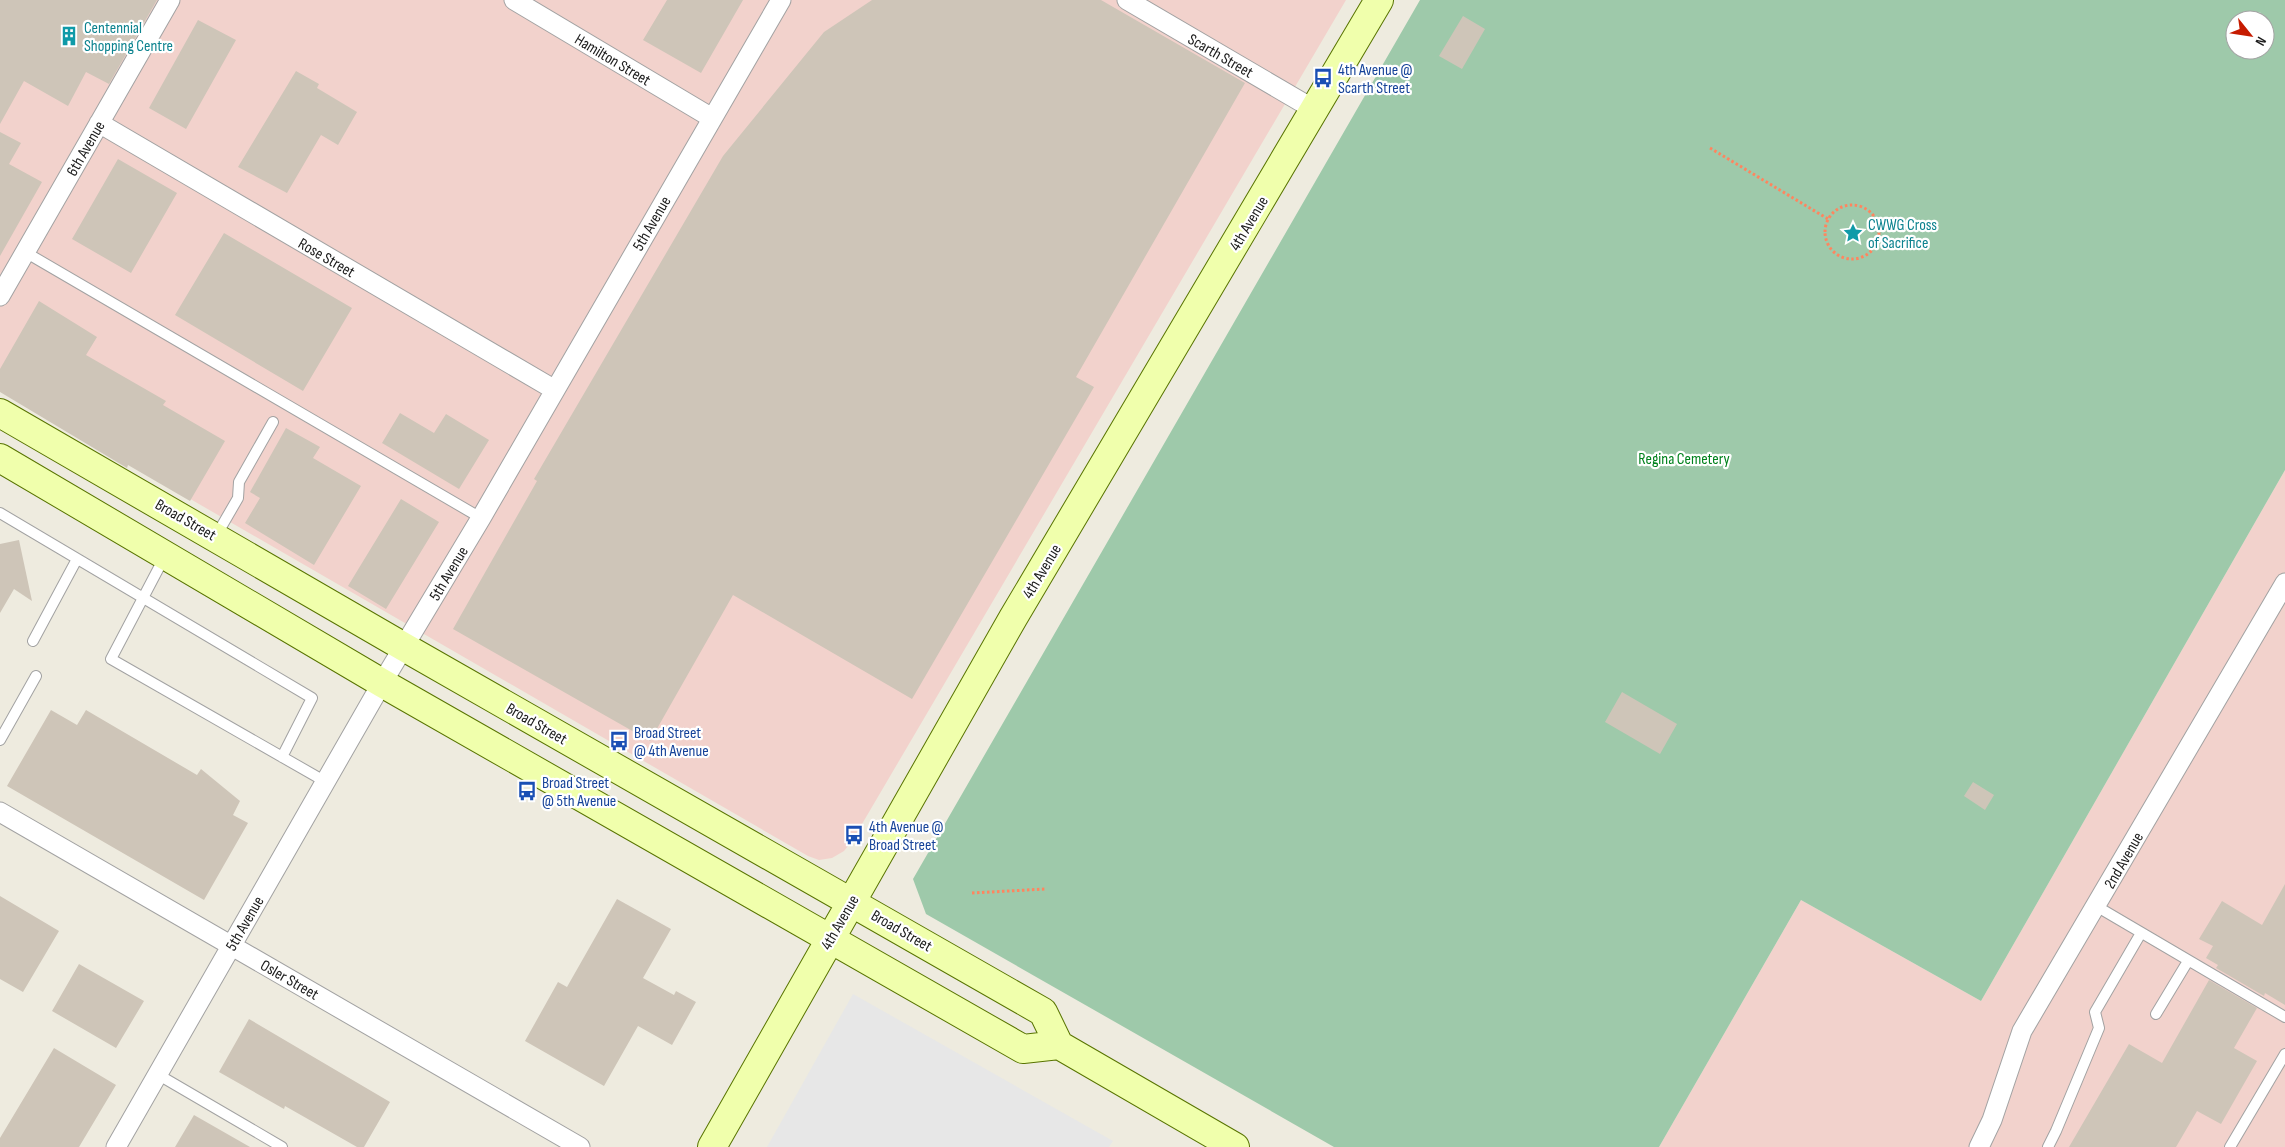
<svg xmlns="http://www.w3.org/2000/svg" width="2285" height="1147" font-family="'Sofia Sans Condensed',sans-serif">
<rect width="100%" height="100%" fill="#eeebdf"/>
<path fill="#f2d2cc" d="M 0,0 L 1346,0 L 852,841 L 844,851 L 832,858 L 819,860 L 808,856 L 0,389 Z
M 2285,470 L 2285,1147 L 1659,1147 L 1801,900 L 1981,1001 Z"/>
<path fill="#9ec9aa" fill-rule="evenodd" d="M 1420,0 L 2285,0 L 2285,470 L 1981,1001 L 1801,900 L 1659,1147 L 1334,1147 L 926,914 L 913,879 ZM 2235,20 L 2265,20 L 2265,50 L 2235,50 Z"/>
<path fill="#e7e7e7" d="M 853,994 L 1113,1141 L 1109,1147 L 767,1147 Z"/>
<path fill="#cec5b8" d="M 0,0 L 157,0 L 109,84 L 86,72 L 68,106 L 24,81 L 0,124 Z
M 667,0 L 743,0 L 701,73 L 643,40 Z
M 872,0 L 1101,0 L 1245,83 L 1076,377 L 1094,387 L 912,699 L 733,595 L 650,741 L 453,629 L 537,481 L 534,479 L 723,156 L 824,32 Z
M 1463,16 L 1485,29 L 1462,69 L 1439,56 Z
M 198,20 L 236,40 L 186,129 L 149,108 Z
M 296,71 L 319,84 L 317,88 L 357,112 L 338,145 L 321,135 L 287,193 L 238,167 Z
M 0,132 L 21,143 L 9,164 L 42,182 L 0,256 Z
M 118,159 L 177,193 L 131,273 L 72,239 Z
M 224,233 L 352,308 L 303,391 L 175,315 Z
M 39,301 L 97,337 L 86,355 L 166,401 L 163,405 L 225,441 L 190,501 L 128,465 L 127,468 L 0,392 L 0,369 Z
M 400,413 L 434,433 L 446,414 L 489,440 L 459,489 L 382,443 Z
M 286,428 L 320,447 L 313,458 L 361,486 L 314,565 L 245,523 L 260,498 L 250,492 Z
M 401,499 L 439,522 L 386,609 L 348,586 Z
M 19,540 L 32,601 L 14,589 L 0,613 L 0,544 Z
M 1622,692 L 1677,724 L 1660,754 L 1605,722 Z
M 51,710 L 77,725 L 86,710 L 197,775 L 201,769 L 240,801 L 233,815 L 248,823 L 204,900 L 7,786 Z
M 1973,782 L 1994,795 L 1985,810 L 1964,796 Z
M 2285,884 L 2285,1005 L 2265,993 L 2264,996 L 2216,968 L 2218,965 L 2206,958 L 2213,946 L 2199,939 L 2222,901 L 2262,925 Z
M 0,896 L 59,931 L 23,992 L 0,979 Z
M 617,899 L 671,929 L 643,978 L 674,995 L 676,991 L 696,1002 L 672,1045 L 638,1026 L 604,1086 L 525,1041 L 558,982 L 567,987 Z
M 79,964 L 144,1001 L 116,1048 L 52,1011 Z
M 2209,980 L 2257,1008 L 2234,1048 L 2257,1061 L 2221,1124 L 2197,1111 L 2176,1147 L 2069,1147 L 2129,1044 L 2162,1063 Z
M 249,1019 L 390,1102 L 364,1147 L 357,1147 L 285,1106 L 284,1109 L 219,1072 Z
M 54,1048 L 116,1085 L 79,1147 L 0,1147 L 0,1138 Z
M 194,1115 L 250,1147 L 175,1147 Z"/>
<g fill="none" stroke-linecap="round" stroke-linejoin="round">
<defs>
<path id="service" d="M 25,252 L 481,518
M 0,513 L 312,698 L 282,757
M 216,536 L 238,498 L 239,482 L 273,422
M 165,556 L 111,659 L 326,782
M 33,641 L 77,559
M 0,740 L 36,676
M 2096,906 L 2285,1017
M 2156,1014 L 2188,961
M 157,1074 L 282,1147
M 2048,1147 L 2056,1131 L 2099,1028 L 2095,1012 L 2141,933
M 2230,1147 L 2285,1054"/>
<path id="minor" d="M 514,0 L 712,118
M 1127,0 L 1315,110
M 99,123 L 555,390
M 0,296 L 170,0
M 0,812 L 580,1147
M 116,1147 L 382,683 L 481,518 L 781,0
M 1979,1147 L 1992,1120 L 2022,1031 L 2285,583"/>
<path id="secondary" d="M 0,413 L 404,647 L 1043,1012 L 1059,1045 L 1235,1147
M 0,458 L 382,683 L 1023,1049 L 1059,1045
M 712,1147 L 1013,618 L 1379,0"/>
</defs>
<use href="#service" stroke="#a2a2a2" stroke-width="12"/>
<use href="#minor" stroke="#a2a2a2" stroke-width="21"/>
<use href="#secondary" stroke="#587400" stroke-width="30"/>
<path stroke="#ff855f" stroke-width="3" stroke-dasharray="2.5 2.5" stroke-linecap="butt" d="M 1710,148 L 1828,219
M1825 232a27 27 0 1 1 54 0a27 27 0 1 1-54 0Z
M 972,893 L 1045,889"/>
<use href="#service" stroke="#fff" stroke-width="10"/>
<use href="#minor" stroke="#fff" stroke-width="19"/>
<use href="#secondary" stroke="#f0ffac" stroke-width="28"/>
</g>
<defs>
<symbol id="building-bare" viewBox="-9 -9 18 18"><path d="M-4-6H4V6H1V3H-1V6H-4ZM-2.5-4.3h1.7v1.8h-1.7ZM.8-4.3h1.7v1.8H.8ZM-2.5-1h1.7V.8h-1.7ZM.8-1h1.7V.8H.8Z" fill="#0f9aa8" stroke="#fff" stroke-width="2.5" paint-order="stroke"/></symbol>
<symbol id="bus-bare" viewBox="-9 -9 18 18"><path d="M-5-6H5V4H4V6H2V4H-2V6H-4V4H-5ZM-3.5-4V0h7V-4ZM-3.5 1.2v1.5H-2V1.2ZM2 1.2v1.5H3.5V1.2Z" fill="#1a4fb4" stroke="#fff" stroke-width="2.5" paint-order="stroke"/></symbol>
<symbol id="sight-bare" viewBox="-9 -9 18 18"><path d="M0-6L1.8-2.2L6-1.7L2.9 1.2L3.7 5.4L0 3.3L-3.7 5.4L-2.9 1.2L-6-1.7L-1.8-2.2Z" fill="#0f9aa8" stroke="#fff" stroke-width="2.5" paint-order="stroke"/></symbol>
</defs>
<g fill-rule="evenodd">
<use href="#building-bare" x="55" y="22" width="28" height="28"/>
<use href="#bus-bare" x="1309" y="64" width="28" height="28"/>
<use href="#sight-bare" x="1839" y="219" width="28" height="28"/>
<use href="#bus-bare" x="605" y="727" width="28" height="28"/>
<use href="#bus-bare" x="513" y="777" width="28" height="28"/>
<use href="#bus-bare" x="840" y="821" width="28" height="28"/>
</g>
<g text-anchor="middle" stroke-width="4.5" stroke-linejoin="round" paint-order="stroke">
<g font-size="16" fill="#0d838f" stroke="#fff" text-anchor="start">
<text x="84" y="33">Centennial<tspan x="84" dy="18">Shopping Centre</tspan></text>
<text x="1868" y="230">CWWG Cross<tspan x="1868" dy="18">of Sacrifice</tspan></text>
</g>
<g font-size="16" fill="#1b1b1b" stroke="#fff">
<text transform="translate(1221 55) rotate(30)" y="6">Scarth Street</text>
<text transform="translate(613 59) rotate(31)" y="6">Hamilton Street</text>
<text transform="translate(85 148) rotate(-60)" y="6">6th Avenue</text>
<text transform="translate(651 223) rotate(-60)" y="6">5th Avenue</text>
<text transform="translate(1248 223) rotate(-59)" y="6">4th Avenue</text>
<text transform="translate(327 257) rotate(30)" y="6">Rose Street</text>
<text transform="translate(186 519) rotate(30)" y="6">Broad Street</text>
<text transform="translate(1041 571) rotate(-59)" y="6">4th Avenue</text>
<text transform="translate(448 573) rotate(-59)" y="6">5th Avenue</text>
<text transform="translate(537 723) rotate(30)" y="6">Broad Street</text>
<text transform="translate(2123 860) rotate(-60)" y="6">2nd Avenue</text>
<text transform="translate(839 922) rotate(-60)" y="6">4th Avenue</text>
<text transform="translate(244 923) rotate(-60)" y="6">5th Avenue</text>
<text transform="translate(902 930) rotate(30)" y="6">Broad Street</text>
<text transform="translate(290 979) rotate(30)" y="6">Osler Street</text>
</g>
<g font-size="16" fill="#164399" stroke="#fff" text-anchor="start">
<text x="1338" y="75">4th Avenue @<tspan x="1338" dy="18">Scarth Street</tspan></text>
<text x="634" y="738">Broad Street<tspan x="634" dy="18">@ 4th Avenue</tspan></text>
<text x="542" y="788">Broad Street<tspan x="542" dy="18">@ 5th Avenue</tspan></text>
<text x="869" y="832">4th Avenue @<tspan x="869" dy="18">Broad Street</tspan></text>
</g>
<g font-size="16" fill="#00821d" stroke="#fff">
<text x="1684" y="464">Regina Cemetery</text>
</g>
</g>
<g transform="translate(2250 35) rotate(120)"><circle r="24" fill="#ffffff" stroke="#a4a4a4"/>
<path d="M0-4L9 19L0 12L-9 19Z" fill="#c61b00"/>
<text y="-8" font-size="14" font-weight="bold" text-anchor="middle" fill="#1b1b1b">N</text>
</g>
</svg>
